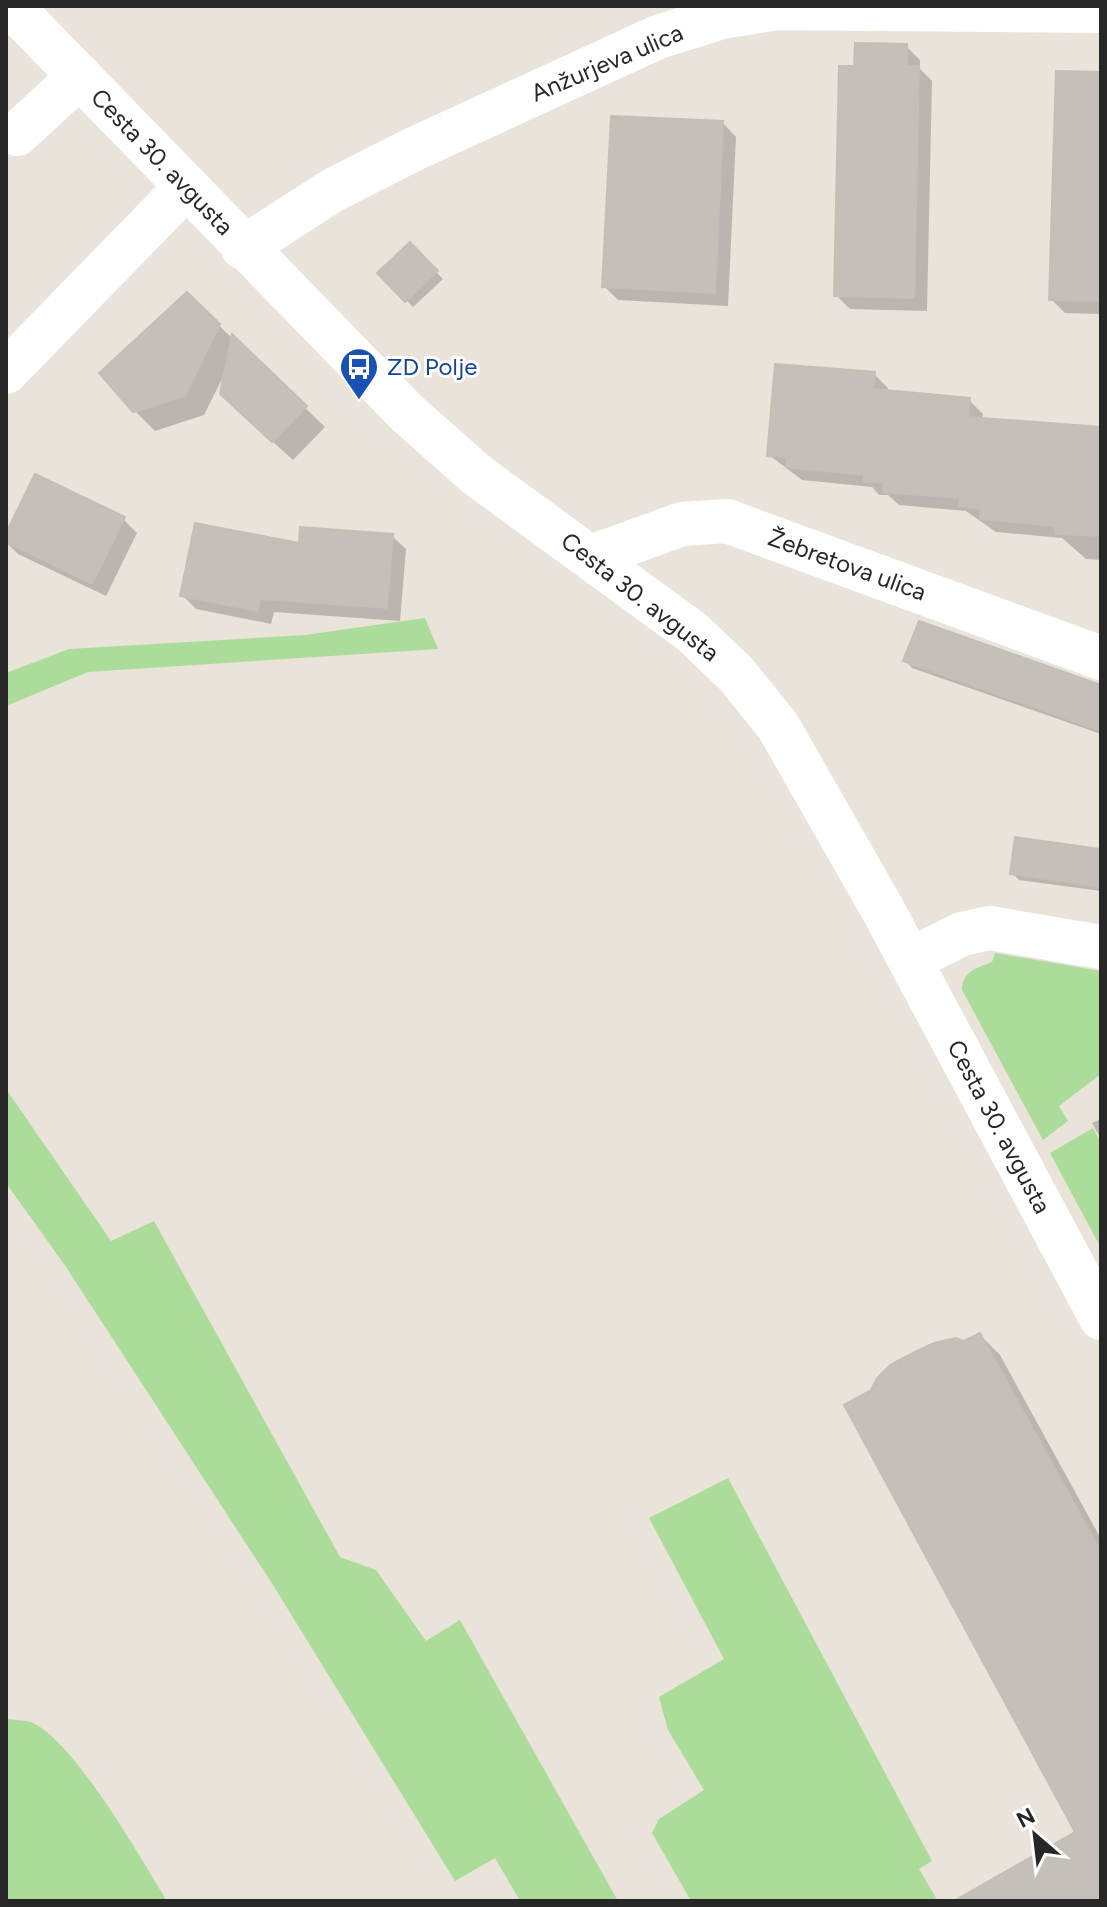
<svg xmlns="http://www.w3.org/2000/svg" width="1107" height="1907" font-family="Figtree,sans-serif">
<rect width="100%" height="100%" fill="#e9e3da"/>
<path fill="#acdc9a" d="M 425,618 L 438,649 L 88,672 L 6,706 L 6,673 L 69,649 L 305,635 Z
M 995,953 L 1101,971 L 1101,1074 L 1059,1106 L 1068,1121 L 1043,1140 L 962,990 C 962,972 976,968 992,962 Z
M 6,1089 L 111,1241 L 154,1221 L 340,1557 L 376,1570 L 426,1641 L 460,1620 L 618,1901 L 520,1901 L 495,1858 L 455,1881 L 273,1585 L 64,1264 L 6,1183 Z
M 1093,1128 L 1101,1143 L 1101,1248 L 1050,1153 Z
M 728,1478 L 932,1861 L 919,1869 L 938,1901 L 691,1901 L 652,1833 L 659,1819 L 704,1790 L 668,1730 L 659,1697 L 724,1659 L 649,1518 Z
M 6,1719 C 13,1720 24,1720 31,1722 C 75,1741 141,1859 167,1901 L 6,1901 Z"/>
<path fill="#0003" d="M 906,46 L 920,60 L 920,69 L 932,81 L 927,311 L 850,309 L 836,295 L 856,68 Z
M 1101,74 L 1101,314 L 1065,313 L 1051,299 Z
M 723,123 L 736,137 L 728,306 L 618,300 L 604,286 Z
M 410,245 L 443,279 L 413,307 L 380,273 Z
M 187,295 L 325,427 L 293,460 L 242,414 L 224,375 L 204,415 L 155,431 L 135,411 Z
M 874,374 L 888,388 L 887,393 L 969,400 L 983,414 L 982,420 L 1101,447 L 1101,560 L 1086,559 L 1062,538 L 996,532 L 966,511 L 899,505 L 888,495 L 879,495 L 872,487 L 802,480 L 769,455 Z
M 123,519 L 137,533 L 106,596 L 18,554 L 6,542 L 6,537 Z
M 392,536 L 406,549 L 400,621 L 274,612 L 271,624 L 196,609 L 182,595 L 301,545 Z
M 906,661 L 1101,687 L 1101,734 L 912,668 Z
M 1101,851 L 1101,891 L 1019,880 L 1012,873 Z
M 1101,1119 L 1101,1139 L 1092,1123 Z
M 980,1335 L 1000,1355 L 1101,1539 L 1101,1901 L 968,1901 L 1078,1832 L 964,1343 Z"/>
<path fill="#c4c0b9" stroke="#c4bfb4" stroke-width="2" d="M 855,43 L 907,44 L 907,66 L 919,66 L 914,298 L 834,296 L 839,66 L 854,66 Z
M 1056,71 L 1101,72 L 1101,301 L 1049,300 Z
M 611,116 L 723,121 L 715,293 L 602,287 Z
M 410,242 L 438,271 L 405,302 L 377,273 Z
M 187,292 L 220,324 L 185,396 L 133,412 L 99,373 Z
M 232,334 L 307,406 L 272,442 L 220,394 Z
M 775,364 L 875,372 L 873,389 L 970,398 L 968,417 L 1101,427 L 1101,536 L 1055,534 L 1055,526 L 980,519 L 981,509 L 959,506 L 960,498 L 883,492 L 883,482 L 864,482 L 864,475 L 786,467 L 787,457 L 767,456 Z
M 35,474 L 125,517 L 92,584 L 6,542 L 6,533 Z
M 195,523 L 299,543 L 300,527 L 393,534 L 387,608 L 260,599 L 258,611 L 180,596 Z
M 919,621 L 1101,685 L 1101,731 L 903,661 Z
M 1015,837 L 1101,849 L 1101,887 L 1010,874 Z
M 980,1333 L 1101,1552 L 1101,1901 L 954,1901 L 1075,1832 L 844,1405 L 871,1390 L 877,1378 L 890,1365 L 913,1353 L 934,1343 L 956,1338 L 964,1341 Z"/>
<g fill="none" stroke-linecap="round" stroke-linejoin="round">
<path stroke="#fff" stroke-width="44" d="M 11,6 L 407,413 L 477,475 L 692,632 L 736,674 L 778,726 L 883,910 L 1101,1318
M 17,134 L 80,76
M 243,248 L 333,190 L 414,149 L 658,37 L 722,17 L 778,8 L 1101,11
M 6,372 L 185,188
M 591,557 L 682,524 L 727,521 L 1101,658
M 910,960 L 962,934 L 990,928 L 1101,947"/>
</g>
<defs>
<symbol id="bus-pin" viewBox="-11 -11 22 30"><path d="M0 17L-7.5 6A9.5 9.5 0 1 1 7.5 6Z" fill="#1a4fb4" stroke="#fff"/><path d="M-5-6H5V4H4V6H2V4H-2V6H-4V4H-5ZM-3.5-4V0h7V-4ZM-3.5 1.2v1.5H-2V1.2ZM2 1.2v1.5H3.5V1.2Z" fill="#fff"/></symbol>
</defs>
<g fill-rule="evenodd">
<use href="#bus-pin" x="337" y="345" width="44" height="60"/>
</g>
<g text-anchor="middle" stroke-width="6" stroke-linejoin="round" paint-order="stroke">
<g font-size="24" fill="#272727" stroke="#fff">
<text transform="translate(607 63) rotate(-23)" y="8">Anžurjeva ulica</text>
<text transform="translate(162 162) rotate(46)" y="8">Cesta 30. avgusta</text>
<text transform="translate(847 565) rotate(20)" y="8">Žebretova ulica</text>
<text transform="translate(640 597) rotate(38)" y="8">Cesta 30. avgusta</text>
<text transform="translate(999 1127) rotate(62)" y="8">Cesta 30. avgusta</text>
</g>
<g font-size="24" fill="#164399" stroke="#fff" text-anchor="start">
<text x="387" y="375">ZD Polje</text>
</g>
</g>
<rect width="1107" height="1907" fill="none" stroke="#272727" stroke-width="16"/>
<g transform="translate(1035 1835) rotate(332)" stroke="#ffffff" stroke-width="6" paint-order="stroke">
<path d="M0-6L14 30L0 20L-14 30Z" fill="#272727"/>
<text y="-12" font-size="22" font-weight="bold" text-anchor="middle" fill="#272727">N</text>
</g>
</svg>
